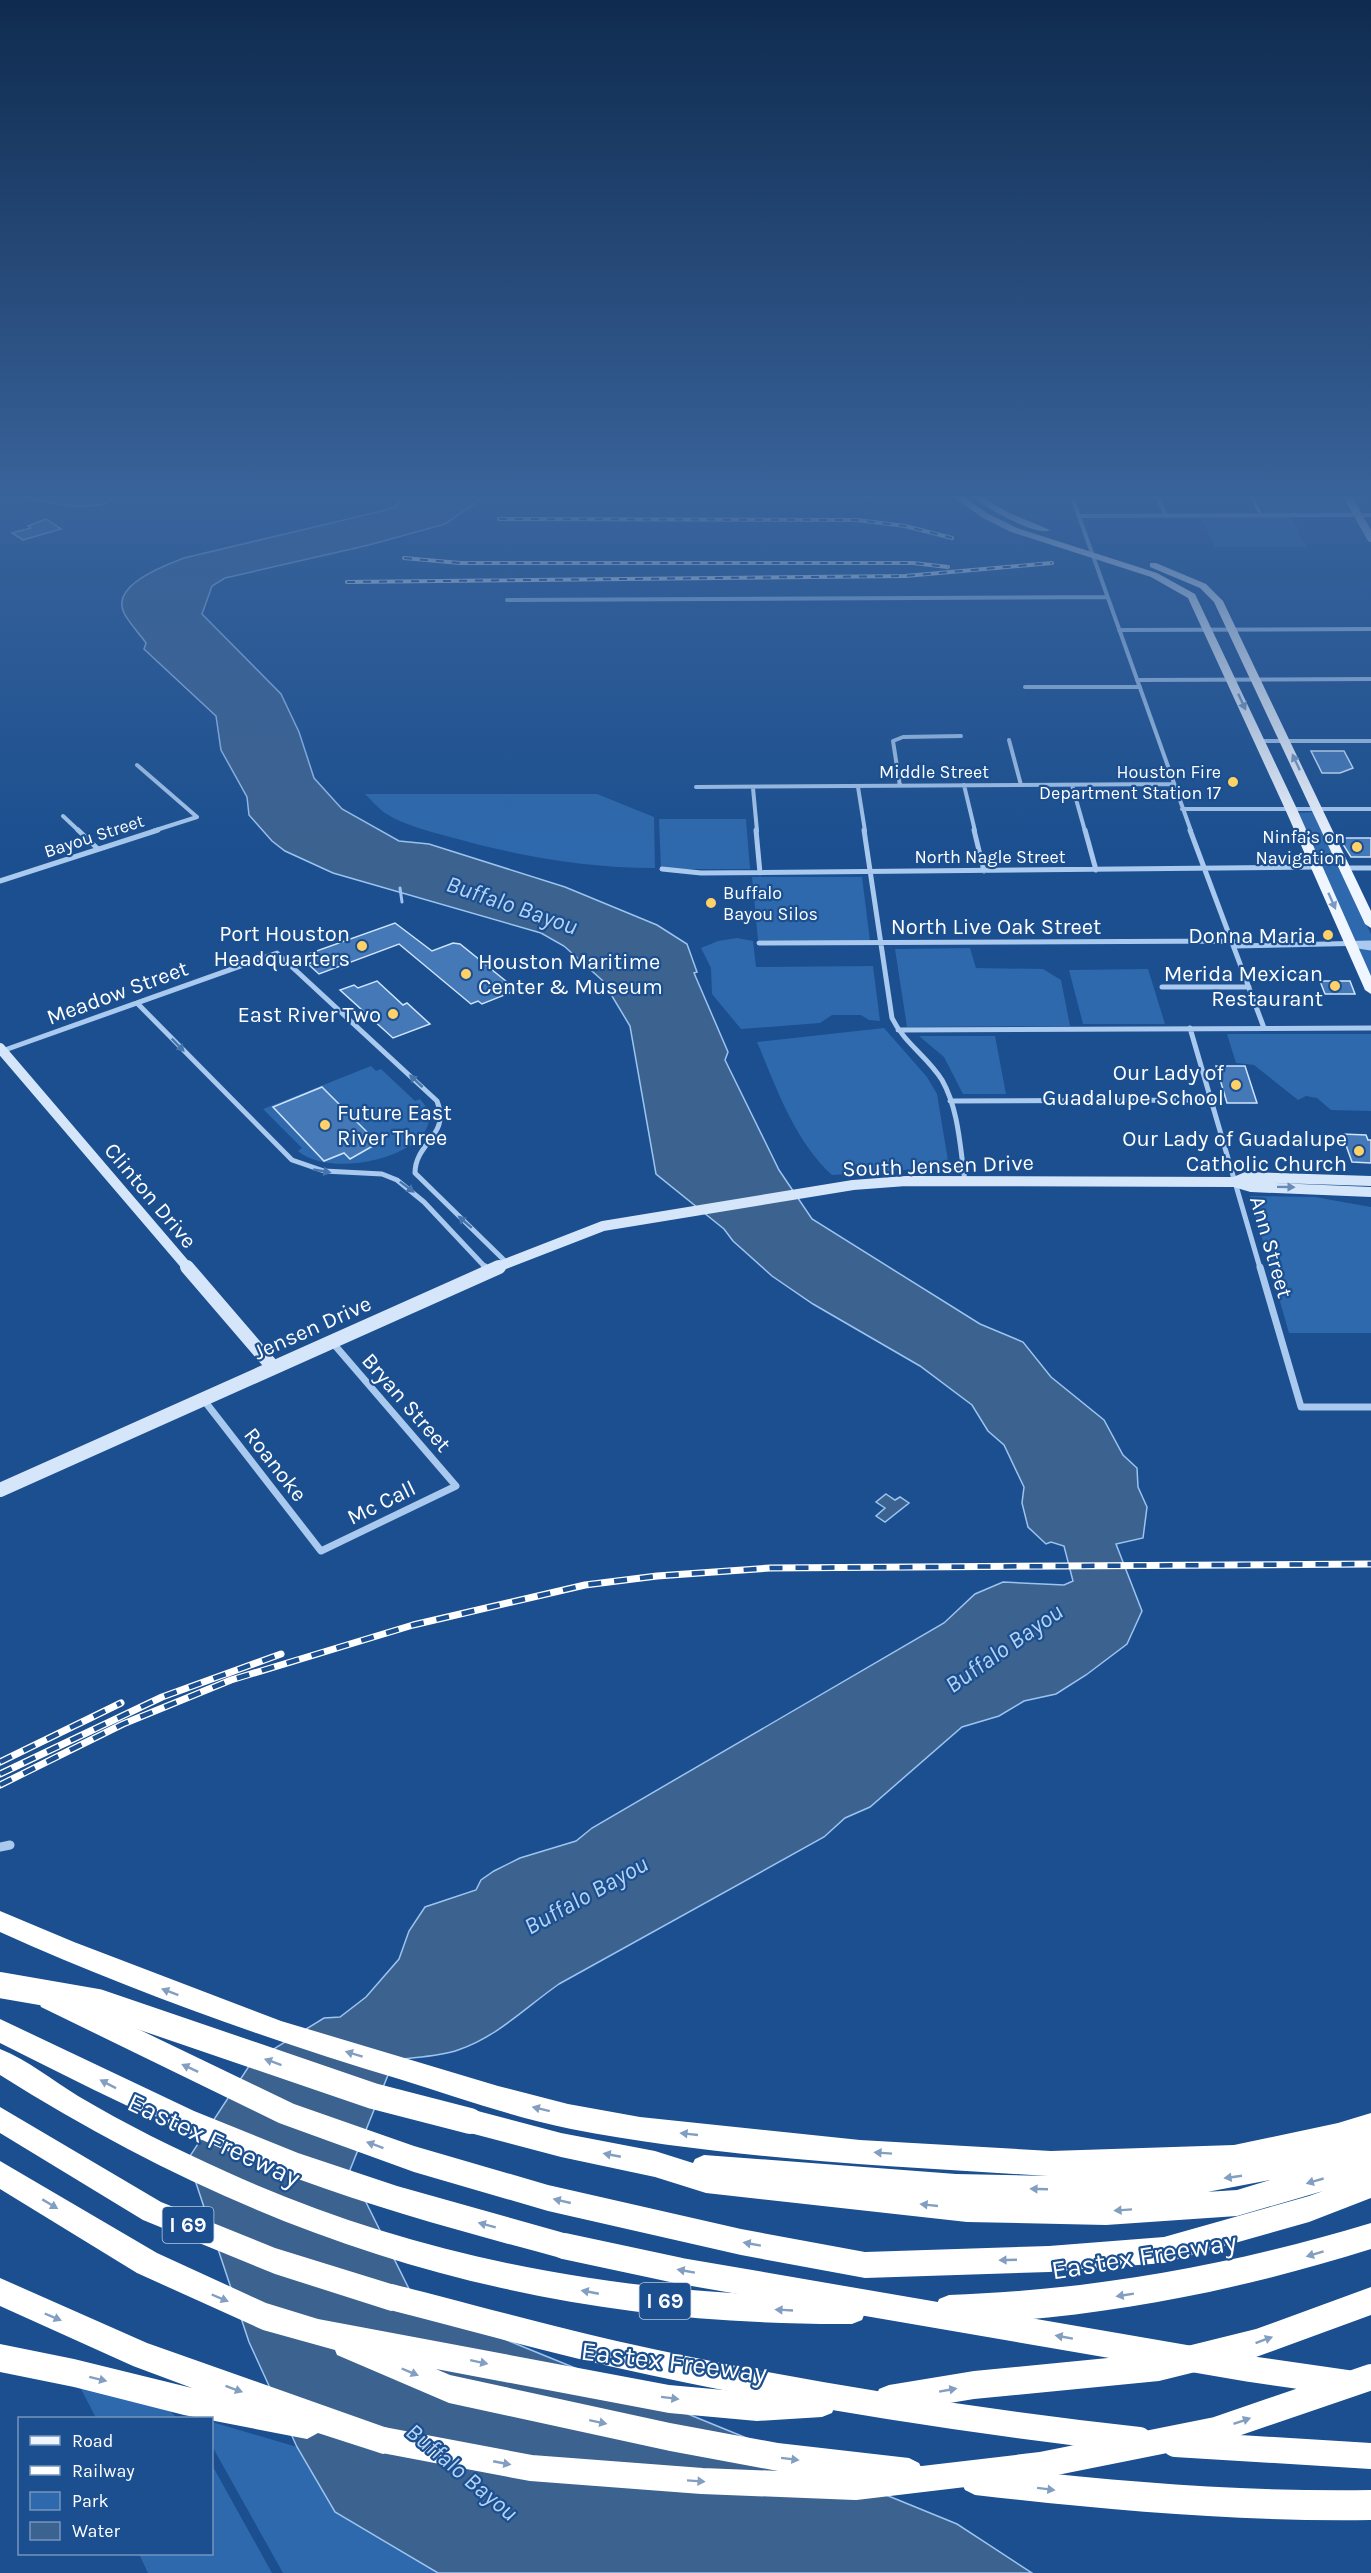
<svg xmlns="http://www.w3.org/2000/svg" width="1371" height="2573" font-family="Karla,sans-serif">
<rect width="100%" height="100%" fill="#1b4f8f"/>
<path fill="#2e69ad" d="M 1257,496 L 1338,496 L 1349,514 L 1266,515 Z
M 1201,517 L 1291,517 L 1307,547 L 1215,547 Z
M 365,794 L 597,794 L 654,817 L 655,868 C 585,868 518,856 450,837 C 429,831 403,825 385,813 C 378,808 371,800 365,794 Z
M 1314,812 L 1371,934 L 1371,979 L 1296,813 Z
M 659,819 L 746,819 L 750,869 L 661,869 Z
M 752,877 L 862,877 L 870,941 L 758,940 Z
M 737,938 L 753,941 L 756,967 L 873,966 L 880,1021 L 869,1020 L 861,1015 L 832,1015 L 820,1023 L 741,1029 L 712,994 L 711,968 L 701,948 L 718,941 Z
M 970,948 L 976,968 L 1043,969 L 1061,980 L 1070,1026 L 907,1027 L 895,949 Z
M 1148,969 L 1165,1024 L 1083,1024 L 1069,970 Z
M 884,1028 L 927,1077 L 937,1094 L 949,1167 L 832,1175 C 794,1140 777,1089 757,1042 Z
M 1227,1034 L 1371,1034 L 1371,1111 L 1331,1110 L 1317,1098 L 1306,1096 L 1298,1100 L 1254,1065 L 1236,1063 Z
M 919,1036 L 995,1036 L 1006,1094 L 963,1094 L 944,1057 Z
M 371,1066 L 376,1071 L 381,1069 L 415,1101 L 420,1099 C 463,1146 338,1185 298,1151 L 302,1148 L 263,1109 Z
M 1250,1196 L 1315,1197 L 1371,1207 L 1371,1333 L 1289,1333 Z
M 80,2387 L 170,2411 L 177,2418 L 96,2418 Z
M 212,2422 L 297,2447 L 335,2512 L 438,2573 L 283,2573 L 212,2446 Z
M 212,2465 L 272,2573 L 148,2573 L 139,2554 L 212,2554 Z"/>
<path fill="#3c6290" stroke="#9cc4f0" stroke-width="1.5" d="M 19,494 L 116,494 L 117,495 C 101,516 40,502 19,494 Z
M 406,494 L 481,494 L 481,499 L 445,524 L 369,545 L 225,578 L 212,586 L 202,614 L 281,694 L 299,732 L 314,778 L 342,809 L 399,841 L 429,844 L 565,887 L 657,925 L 687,944 L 697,972 L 694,973 L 728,1052 L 725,1060 L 779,1170 L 812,1219 L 980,1324 L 1023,1342 L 1051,1377 L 1104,1420 L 1123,1455 L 1137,1468 L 1138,1487 L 1147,1507 L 1143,1538 L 1116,1544 L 1142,1611 L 1127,1644 L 1086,1675 L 1056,1694 L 1024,1701 L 999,1716 L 962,1727 L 870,1807 L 845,1818 L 824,1837 L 559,1984 C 526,2007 497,2037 458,2050 C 439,2057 414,2057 394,2060 L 350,2170 L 416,2303 L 957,2524 L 1032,2573 L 438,2573 L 335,2512 L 297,2447 L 249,2342 L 188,2159 L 251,2063 L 324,2018 L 340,2017 L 366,1997 L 399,1959 L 409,1931 L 425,1907 L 476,1890 L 481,1880 L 494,1871 L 520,1858 L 576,1841 L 592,1828 L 944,1623 L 975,1594 L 1003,1582 L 1064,1585 L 1073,1581 L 1064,1546 L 1051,1542 L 1046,1544 L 1028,1527 L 1022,1503 L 1024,1487 L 1004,1445 L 988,1431 L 972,1405 L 920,1366 L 813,1304 L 772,1276 L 733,1241 L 724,1229 L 656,1174 L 630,1026 L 603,981 L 564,946 L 541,933 L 333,873 L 285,851 L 272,841 L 249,815 L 247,797 L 221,750 L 216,716 L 144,649 L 146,643 C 139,633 129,623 124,613 C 110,585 166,565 184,558 L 386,510 L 395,507 Z
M 886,1494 L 895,1500 L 900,1497 L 909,1503 L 885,1522 L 876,1516 L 885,1508 L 876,1502 Z"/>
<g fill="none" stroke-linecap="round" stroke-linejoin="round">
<path stroke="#9cc4f0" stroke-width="3" d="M 400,888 L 402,902"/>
</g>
<path fill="#4478b7" stroke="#cfe3fa" stroke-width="1.5" d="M 46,519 L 61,529 L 23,540 L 12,533 L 31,528 L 28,526 Z
M 1311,751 L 1344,751 L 1353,768 L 1340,773 L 1322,773 Z
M 1339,838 L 1371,838 L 1371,857 L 1351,857 Z
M 395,923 L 432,951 L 453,943 L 460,944 L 517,990 L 482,1004 L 478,1001 L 471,1004 L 399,944 L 319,974 L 308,964 L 315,961 L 308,954 Z
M 377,981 L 403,1005 L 407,1003 L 430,1024 L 393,1038 L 340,990 L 354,985 L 358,988 Z
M 1320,981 L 1350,981 L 1355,994 L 1325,994 Z
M 1216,1066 L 1245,1066 L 1257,1103 L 1227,1103 Z
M 322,1087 L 378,1143 L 350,1159 L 344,1153 L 324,1161 L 273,1107 Z
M 1342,1134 L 1366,1135 L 1368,1140 L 1371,1140 L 1371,1163 L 1352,1162 Z"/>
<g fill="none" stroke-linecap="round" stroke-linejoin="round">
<path stroke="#a9c9ee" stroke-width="4" d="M 1071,494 L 1191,831
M 1156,494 L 1166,516
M 1251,494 L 1261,516
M 1078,516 L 1371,515
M 507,600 L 1107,597
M 1119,630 L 1371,629
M 1137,680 L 1371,679
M 1025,687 L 1140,687
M 1009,740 L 1021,785
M 1260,741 L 1371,741
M 137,765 L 197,817
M 964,785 L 975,831
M 1072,785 L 1085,831
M 900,786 L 893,741 L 903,737 L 961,736
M 696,787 L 1173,784
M 858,787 L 865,831
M 753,788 L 757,831
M 1182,809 L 1371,809
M 63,816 L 79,831
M 153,831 L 197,817"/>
<path stroke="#a9c9ee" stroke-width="5" d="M 78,830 L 98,849
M 756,830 L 760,873
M 864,830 L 892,1018 C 904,1043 928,1057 942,1080 C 959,1110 960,1148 965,1181
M 974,830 L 984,871
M 1085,830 L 1096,870
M 1190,830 L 1264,1028
M 1345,868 L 1371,868
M 662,869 L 701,873 L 1317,867
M 0,881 L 158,830
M 759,943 L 1233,941
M 1352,945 L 1371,948
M 1234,946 L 1371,943
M 1162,987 L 1249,987
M 137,1003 L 292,1160 L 324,1171 L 382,1174 L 397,1180 L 424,1202 L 486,1268
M 1190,1028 L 1260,1268
M 898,1030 L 1371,1028
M 2,1051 L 277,953 L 437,1101 C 451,1136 415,1142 415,1173 L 507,1263
M 950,1101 L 1211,1100"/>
<path stroke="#a9c9ee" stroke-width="7" d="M 485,1267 L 489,1271
M 1260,1267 L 1301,1407 L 1371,1407
M 203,1399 L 321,1551 L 456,1486 L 332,1342"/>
<path stroke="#a9c9ee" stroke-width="9" d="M 0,1847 L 10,1845"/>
<path stroke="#d6e6fa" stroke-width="8" d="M 1346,494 L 1371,538"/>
<path stroke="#d6e6fa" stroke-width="10" d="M 0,1048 L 188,1268
M 1234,1182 L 1246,1177 L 1371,1181
M 495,1268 L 603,1226 L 853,1185 L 906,1181 L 1234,1182 L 1251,1187 L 1371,1192"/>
<path stroke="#d6e6fa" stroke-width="14" d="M 187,1267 L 273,1367
M 0,1490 L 499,1267"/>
<path fill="#f0f6ff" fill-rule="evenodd" d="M 950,494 L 960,494 L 987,513 L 1017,528 L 1157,573 L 1195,594 L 1297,809 L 1371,976 L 1371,994 L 1365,990 L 1285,809 L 1188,598 L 1151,577 L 1011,532 L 981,517 Z
M 968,494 L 978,494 L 1007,512 L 1050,530 C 1037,538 979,504 968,494 Z
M 1150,563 L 1156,563 L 1206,584 L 1223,601 L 1371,911 L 1371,928 L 1365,924 L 1214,602 L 1200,588 L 1150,567 Z"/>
<path fill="#fff" fill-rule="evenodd" d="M 0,1911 L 74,1942 L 281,2021 L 498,2086 L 568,2104 L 640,2117 L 860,2140 L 1051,2151 L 1234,2145 L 1338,2123 L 1371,2113 L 1371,2198 L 1309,2222 L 1164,2263 L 1049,2272 L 865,2278 L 741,2255 L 548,2211 L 414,2172 L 279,2123 L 41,2007 L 38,1999 L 41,1991 L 50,1988 L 59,1991 L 294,2104 L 414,2146 L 548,2185 L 741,2229 L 865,2252 L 1049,2246 L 1164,2237 L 1309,2196 L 1323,2191 L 1237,2216 L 1106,2225 L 967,2222 L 706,2193 L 655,2177 L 561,2157 L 470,2133 L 461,2130 L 457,2121 L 461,2112 L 470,2109 L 561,2133 L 655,2151 L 693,2163 L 695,2159 L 704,2155 L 956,2174 L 1048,2176 C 890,2166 728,2159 571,2129 C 513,2117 456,2097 399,2079 C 263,2038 129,1990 0,1932 ZM 1270,2180 L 1237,2190 L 1205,2192 L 1207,2192 Z
M 0,2019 L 194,2111 L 298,2153 L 397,2186 L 564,2233 L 574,2237 L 578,2246 L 574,2255 L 564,2259 C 475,2235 385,2211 298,2179 C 196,2141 97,2092 0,2043 Z
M 0,2049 C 28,2060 52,2080 78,2096 C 125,2124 176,2149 227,2172 C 423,2261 637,2298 852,2296 L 862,2300 L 866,2310 L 862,2320 L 852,2324 C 535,2326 268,2244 0,2075 Z
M 0,2107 L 161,2202 L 275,2248 L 401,2287 L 405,2297 L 401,2307 L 391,2311 L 275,2274 L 143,2220 L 0,2133 Z
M 0,2161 L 157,2253 L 266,2303 L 318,2319 L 669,2385 L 757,2393 L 822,2389 L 832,2393 L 836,2403 L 832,2413 L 822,2417 L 757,2421 L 669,2413 L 436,2369 L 450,2375 L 670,2423 L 778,2443 L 909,2458 L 919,2463 L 924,2473 L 919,2483 L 909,2488 L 778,2471 L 670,2451 L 449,2403 L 337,2355 L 335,2350 L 263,2330 L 137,2273 L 0,2189 Z
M 1371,2223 L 1371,2249 C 1256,2285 1141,2310 1021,2320 C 996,2321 962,2328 939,2319 L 935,2309 L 939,2299 L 949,2295 C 1094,2290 1232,2265 1371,2223 Z
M 0,2278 L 147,2343 L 393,2430 L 397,2440 L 393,2450 L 383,2454 L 318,2433 L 307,2439 L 184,2415 L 74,2387 L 0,2372 L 0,2344 L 74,2359 L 192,2388 L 133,2366 L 0,2306 Z
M 1371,2287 L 1371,2315 L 1256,2357 L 1159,2381 L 974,2399 L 889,2413 L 879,2409 L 875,2399 L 879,2389 L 889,2385 L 974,2371 L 1159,2353 L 1256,2329 Z
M 975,2465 C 1107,2481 1238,2492 1371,2490 L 1371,2520 C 1238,2522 1107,2510 975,2495 L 965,2490 L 960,2480 L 965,2470 Z"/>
<defs>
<path id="rail-far1" d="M 865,494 L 869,496
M 499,519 L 857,520 L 905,526 L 952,538
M 404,558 L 460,563 L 913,563 L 948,567
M 347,582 L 905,576 L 1052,563"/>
<path id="rail" d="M 0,1762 L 121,1703
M 0,1774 L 162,1697 L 281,1654
M 0,1785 L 123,1724 L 231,1680 L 413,1625 L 585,1585 L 657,1576 L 770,1568 L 1371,1564"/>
</defs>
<use href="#rail-far1" stroke="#fff" stroke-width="4"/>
<use href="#rail" stroke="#fff" stroke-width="7"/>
<use href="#rail-far1" stroke="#1b4f8f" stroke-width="2" stroke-dasharray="8" stroke-linecap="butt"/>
<use href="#rail" stroke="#1b4f8f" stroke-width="4.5" stroke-dasharray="13" stroke-linecap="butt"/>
<path stroke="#fff" stroke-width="26" d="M 0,1985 L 98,2002 L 373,2096 L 470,2121
M 564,2246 L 681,2271 L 1250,2369 L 1348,2383
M 391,2297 C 466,2316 540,2337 615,2354 C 788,2393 963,2420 1139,2440
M 383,2440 L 531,2468 L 702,2481 L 855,2487 L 1041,2465 L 1216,2430 L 1371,2377
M 1175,2444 L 1371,2456"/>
</g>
<defs><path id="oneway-solid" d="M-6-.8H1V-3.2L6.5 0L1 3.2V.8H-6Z" transform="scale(1.5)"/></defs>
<g fill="#7b9ac1">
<use href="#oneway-solid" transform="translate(1242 702) rotate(65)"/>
<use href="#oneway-solid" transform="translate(1296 762) rotate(-115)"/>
<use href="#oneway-solid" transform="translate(1332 901) rotate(66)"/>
</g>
<g fill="#4674ac">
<use href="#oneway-solid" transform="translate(178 1045) rotate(46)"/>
<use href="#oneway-solid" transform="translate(416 1081) rotate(-137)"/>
<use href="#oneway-solid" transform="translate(322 1171) rotate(10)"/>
<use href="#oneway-solid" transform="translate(407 1187) rotate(37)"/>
<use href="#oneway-solid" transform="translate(465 1222) rotate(-139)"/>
</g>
<use fill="#668bba" href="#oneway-solid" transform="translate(1286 1187) rotate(1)"/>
<g fill="#829ec1">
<use href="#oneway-solid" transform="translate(170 1992) rotate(-159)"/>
<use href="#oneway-solid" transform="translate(354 2054) rotate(-163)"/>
<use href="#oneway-solid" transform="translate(273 2062) rotate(-160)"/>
<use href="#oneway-solid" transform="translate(190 2068) rotate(-155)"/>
<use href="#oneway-solid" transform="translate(108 2084) rotate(-153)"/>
<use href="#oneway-solid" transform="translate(541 2109) rotate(-166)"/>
<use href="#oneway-solid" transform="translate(689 2134) rotate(-174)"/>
<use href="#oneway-solid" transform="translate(375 2145) rotate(-160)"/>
<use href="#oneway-solid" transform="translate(883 2153) rotate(-176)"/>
<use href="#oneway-solid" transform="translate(612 2155) rotate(-169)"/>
<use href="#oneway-solid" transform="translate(1233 2177) rotate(172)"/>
<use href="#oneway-solid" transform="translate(1315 2181) rotate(164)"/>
<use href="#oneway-solid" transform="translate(1039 2189) rotate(-178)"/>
<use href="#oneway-solid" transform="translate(562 2201) rotate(-167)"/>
<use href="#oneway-solid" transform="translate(50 2204) rotate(31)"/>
<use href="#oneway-solid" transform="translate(929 2205) rotate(-174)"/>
<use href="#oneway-solid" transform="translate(1123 2210) rotate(176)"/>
<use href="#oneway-solid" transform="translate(487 2225) rotate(-165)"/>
<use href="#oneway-solid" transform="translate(752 2244) rotate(-170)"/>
<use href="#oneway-solid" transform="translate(1315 2254) rotate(163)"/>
<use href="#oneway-solid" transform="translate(1008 2260) rotate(178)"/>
<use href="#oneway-solid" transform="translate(686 2271) rotate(-170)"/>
<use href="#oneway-solid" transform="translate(590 2292) rotate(-169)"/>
<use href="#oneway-solid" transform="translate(1125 2295) rotate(171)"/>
<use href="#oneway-solid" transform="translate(220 2298) rotate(23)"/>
<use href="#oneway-solid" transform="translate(784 2310) rotate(-177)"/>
<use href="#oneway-solid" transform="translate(53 2317) rotate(23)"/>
<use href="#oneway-solid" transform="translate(1064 2337) rotate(-170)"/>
<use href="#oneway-solid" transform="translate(1264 2340) rotate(-20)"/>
<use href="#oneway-solid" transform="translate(479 2362) rotate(12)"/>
<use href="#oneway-solid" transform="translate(410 2372) rotate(23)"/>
<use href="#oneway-solid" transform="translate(98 2379) rotate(14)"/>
<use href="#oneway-solid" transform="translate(234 2389) rotate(20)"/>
<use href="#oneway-solid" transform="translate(948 2390) rotate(-10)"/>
<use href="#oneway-solid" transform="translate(670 2398) rotate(7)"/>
<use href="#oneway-solid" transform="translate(1242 2421) rotate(-19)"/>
<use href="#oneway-solid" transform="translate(598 2422) rotate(12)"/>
<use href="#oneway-solid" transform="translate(790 2459) rotate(7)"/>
<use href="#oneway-solid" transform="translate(502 2463) rotate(11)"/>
<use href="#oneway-solid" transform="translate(696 2481) rotate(4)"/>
<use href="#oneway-solid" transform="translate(1046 2489) rotate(7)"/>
</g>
<linearGradient id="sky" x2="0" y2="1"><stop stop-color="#0f2b4f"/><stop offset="0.58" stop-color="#39639b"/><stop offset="1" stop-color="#39639b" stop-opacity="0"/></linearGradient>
<rect width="1371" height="854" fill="url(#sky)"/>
<g fill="#ffd166" stroke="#1b4f8f" stroke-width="2">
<circle cx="1233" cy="782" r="6"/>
<circle cx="1357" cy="847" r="6"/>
<circle cx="711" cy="903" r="6"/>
<circle cx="1328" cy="935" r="6"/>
<circle cx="362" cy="946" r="6"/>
<circle cx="466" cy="974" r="6"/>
<circle cx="1335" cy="986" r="6"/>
<circle cx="393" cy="1014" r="6"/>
<circle cx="1236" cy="1085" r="6"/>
<circle cx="325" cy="1125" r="6"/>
<circle cx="1359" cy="1151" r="6"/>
</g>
<g text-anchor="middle" stroke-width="4.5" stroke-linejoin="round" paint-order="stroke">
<g font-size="18" fill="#fff" stroke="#1b4f8f">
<text x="934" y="778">Middle Street</text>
<text transform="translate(94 836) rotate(-18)" y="6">Bayou Street</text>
<text x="990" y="863">North Nagle Street</text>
</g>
<g font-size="18" fill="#fff" stroke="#1b4f8f" text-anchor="end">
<text x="1221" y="778">Houston Fire<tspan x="1221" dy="21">Department Station 17</tspan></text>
<text x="1345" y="843">Ninfa’s on<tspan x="1345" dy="21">Navigation</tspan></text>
<text x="723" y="899" text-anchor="start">Buffalo<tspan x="723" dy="21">Bayou Silos</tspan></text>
</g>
<g fill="#1b4f8f" stroke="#bbcadd" stroke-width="1.5">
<rect x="162.5" y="2207" width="51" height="36" rx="4.5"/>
<rect x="639.5" y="2283" width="51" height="36" rx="4.5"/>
</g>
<g font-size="21" font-weight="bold" fill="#fff">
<text x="188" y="2232">I 69</text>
<text x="665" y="2308">I 69</text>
</g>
<g font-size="22" fill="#fff" stroke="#1b4f8f">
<text x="996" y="934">North Live Oak Street</text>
<text transform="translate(117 992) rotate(-20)" y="8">Meadow Street</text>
<text transform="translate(938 1165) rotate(-2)" y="8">South Jensen Drive</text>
<text transform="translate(151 1195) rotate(50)" y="8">Clinton Drive</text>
<text transform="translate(1272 1247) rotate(74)" y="8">Ann Street</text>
<text transform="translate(312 1327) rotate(-24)" y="8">Jensen Drive</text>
<text transform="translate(407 1402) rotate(49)" y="8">Bryan Street</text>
<text transform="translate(276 1464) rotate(52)" y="8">Roanoke</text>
<text transform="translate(381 1502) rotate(-26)" y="8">Mc Call</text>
</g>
<g font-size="22" fill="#fff" stroke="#1b4f8f" text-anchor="end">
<text x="350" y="941">Port Houston<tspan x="350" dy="25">Headquarters</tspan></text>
<text x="1316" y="943">Donna Maria</text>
<text x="478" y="969" text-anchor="start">Houston Maritime<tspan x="478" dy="25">Center &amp; Museum</tspan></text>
<text x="1323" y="981">Merida Mexican<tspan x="1323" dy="25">Restaurant</tspan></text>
<text x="381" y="1022">East River Two</text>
<text x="1224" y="1080">Our Lady of<tspan x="1224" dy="25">Guadalupe School</tspan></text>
<text x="337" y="1120" text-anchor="start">Future East<tspan x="337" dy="25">River Three</tspan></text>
<text x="1347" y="1146">Our Lady of Guadalupe<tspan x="1347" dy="25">Catholic Church</tspan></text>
</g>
<g font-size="24" font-style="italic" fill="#b5d3f5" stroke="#1b4f8f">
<text transform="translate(512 905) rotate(19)" y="8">Buffalo Bayou</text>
<text transform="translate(1004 1648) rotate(-35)" y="8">Buffalo Bayou</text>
<text transform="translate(586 1895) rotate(-29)" y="8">Buffalo Bayou</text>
<text transform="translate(462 2472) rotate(40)" y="8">Buffalo Bayou</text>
</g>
<g font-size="27" fill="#fff" stroke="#1b4f8f">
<text transform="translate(214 2140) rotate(25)" y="9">Eastex Freeway</text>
<text transform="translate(1144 2256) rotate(-9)" y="9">Eastex Freeway</text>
<text transform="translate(674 2362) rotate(7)" y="9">Eastex Freeway</text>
</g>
</g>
<rect x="18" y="2417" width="195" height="138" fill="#1b4f8f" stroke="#7695bc" stroke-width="1.5"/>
<rect x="30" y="2436" width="30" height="9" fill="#f0f6ff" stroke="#7695bc" stroke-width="1.5"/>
<text x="72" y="2447" font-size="18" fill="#ffffff">Road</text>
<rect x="30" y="2466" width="30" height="9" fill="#ffffff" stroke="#7695bc" stroke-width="1.5"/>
<text x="72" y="2477" font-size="18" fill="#ffffff">Railway</text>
<rect x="30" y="2492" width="30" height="18" fill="#2e69ad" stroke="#7695bc" stroke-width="1.5"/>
<text x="72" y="2507" font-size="18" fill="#ffffff">Park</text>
<rect x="30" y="2522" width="30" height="18" fill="#3c6290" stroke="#7695bc" stroke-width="1.5"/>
<text x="72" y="2537" font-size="18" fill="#ffffff">Water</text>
</svg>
